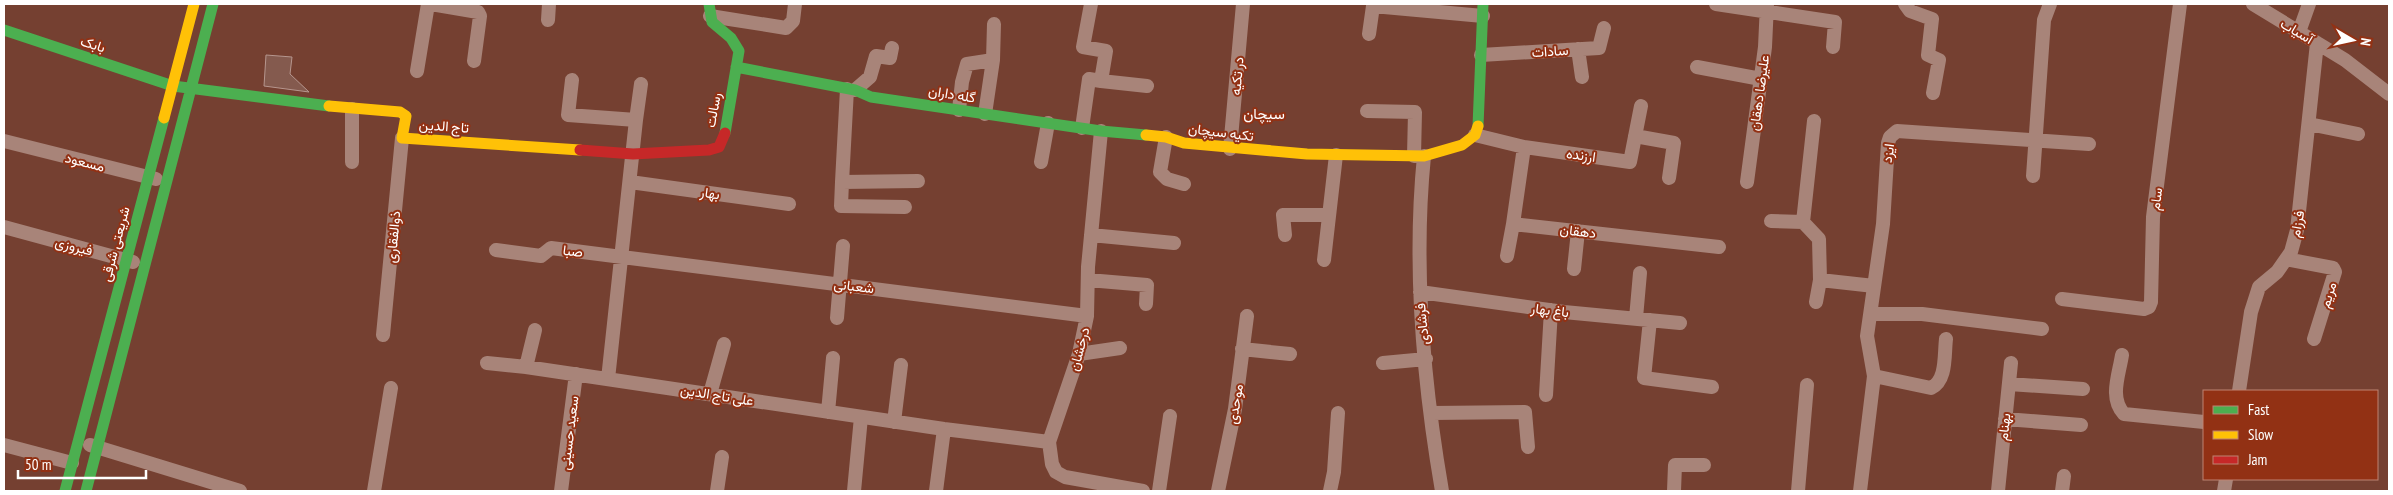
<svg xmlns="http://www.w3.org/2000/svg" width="2393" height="495" font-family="'PT Sans Narrow',Vazirmatn,sans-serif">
<rect width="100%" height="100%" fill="#754031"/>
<path fill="#845a4e" stroke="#b6968e" d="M 266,55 L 292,57 L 290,74 L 309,92 L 264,86 Z"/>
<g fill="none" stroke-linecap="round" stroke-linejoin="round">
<path stroke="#a88479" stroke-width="14" d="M 431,4 L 478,12 L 480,16 L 474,61
M 1716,4 L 1835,22 L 1833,47
M 1905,4 L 1910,11 L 1932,19 L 1928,55 L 1939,60 L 1933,93
M 2253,4 L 2345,60 L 2389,94
M 710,16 L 786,28 L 793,21 L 795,4
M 548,20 L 549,4
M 2299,32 L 2309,4
M 1369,34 L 1373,6 L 1483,16
M 1578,49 L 1582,77
M 1481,55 L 1599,48 L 1604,28
M 1697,67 L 1761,79
M 417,71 L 428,4
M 572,80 L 568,115 L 636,120 L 608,379
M 1101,81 L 1147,86
M 847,89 L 842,182 L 918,181
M 855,90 L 870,77 L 876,56 L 890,58 L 892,48
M 959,110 L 962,82 L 967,64 L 993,60 L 994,24
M 1367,111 L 1415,112 L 1414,156
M 985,114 L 993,60
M 636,120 L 641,84
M 1814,121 L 1803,222 L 1819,239 L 1820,280 L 1874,286
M 2309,124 L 2358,134
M 1082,128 L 1089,79 L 1101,81 L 1106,51 L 1083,47 L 1091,4
M 1101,131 L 1088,267 L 1087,316 L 1079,354 L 1049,442 L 1052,464 L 1056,472 L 1065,477 L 1143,491
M 1475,135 L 1524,147 L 1630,162 L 1641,106
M 1635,136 L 1674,143 L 1669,178
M 1166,137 L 1160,172 L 1167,179 L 1184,184
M 4,141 L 156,179
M 1524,147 L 1513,224 L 1719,247
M 1230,149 L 1243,4
M 1424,156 C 1413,267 1423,381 1442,491
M 352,162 L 352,109
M 1041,162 L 1048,123
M 2033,176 L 2044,20 L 2050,4
M 630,182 L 789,204
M 842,182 L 841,206 L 905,207
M 1747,182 L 1765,47 L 1767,4
M 1771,221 L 1803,222
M 4,227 L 133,262
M 1091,235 L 1174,243
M 1285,235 L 1283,215 L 1329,215
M 496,250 L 541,256 L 551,248 L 1087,316
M 1507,256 L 1513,224
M 2286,259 L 2333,268 L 2335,272 L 2314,339
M 1324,260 L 1336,155
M 1574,269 L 1578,231
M 1088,280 L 1147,285 L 1146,304
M 1420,292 L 1564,312 L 1680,323
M 2062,299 L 2144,309 L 2149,307 L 2151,302 L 2153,217 L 2180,4
M 1816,302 L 1820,280
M 1870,314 L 1922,314 L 2042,329
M 837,318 L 843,246
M 1636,318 L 1640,273
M 1650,320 L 1644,378 L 1712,387
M 383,335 L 402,138
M 1242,349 L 1290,354
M 1079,354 L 1120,348
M 2122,355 C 2119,375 2109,398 2124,414 L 2204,422
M 487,363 L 526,367 L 944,429 L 1049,442
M 1383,363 L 1426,359
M 526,367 L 535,330
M 1874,376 L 1931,388 C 1947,380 1944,356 1946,339
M 2009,384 L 2083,389
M 2239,391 L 2251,312 L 2259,287 L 2277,272 L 2291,252 L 2297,230 L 2317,43
M 710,394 L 724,344
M 1546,395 L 1551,310
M 828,412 L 833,358
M 1432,413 L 1525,412 L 1528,447
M 2005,419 L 2081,425
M 894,422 L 901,365
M 4,445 L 72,463
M 90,445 L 240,491
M 374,491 L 391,388
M 561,491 L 576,374
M 717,491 L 722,457
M 854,491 L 861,417
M 936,491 L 944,429
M 1159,491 L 1170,416
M 1218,491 L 1235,409 L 1247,316
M 1330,491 L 1334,472 L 1338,413
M 1674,491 L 1675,465 L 1704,465
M 1798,491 L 1807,385
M 1860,491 L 1874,376 L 1867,336 L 1883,224 L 1888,143 L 1890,137 L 1897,131 L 2089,144
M 1998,491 L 2011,363
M 2062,491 L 2064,476
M 2224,491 L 2226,479"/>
<path stroke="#4caf50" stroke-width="11" d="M 709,4 L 712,22 L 731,38 L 739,51 L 725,133
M 4,30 L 173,86 L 329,106
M 736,67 L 855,90 L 871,97 L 1101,131 L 1146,135
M 1478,126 L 1483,4
M 65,491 L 164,118
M 86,491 L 213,4"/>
<path stroke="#ffc107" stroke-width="11" d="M 329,106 L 400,112 L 406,116 L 402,138 L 580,150
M 164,118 L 194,4
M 1146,135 L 1166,137 L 1184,143 L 1307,154 L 1424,156 L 1462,145 L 1475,135 L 1478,126"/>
<path stroke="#c62828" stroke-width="11" d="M 580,150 L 633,154 L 709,150 L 719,147 L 725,133"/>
</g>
<g text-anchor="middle" stroke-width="4" stroke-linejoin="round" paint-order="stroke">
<g font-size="14" fill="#fff" stroke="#923114">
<text transform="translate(2297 31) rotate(31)" y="5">آسیاب</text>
<text transform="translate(93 44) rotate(18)" y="5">بابک</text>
<text transform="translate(1550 51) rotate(-4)" y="5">سادات</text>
<text transform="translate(1237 76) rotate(-85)" y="5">در تکیه</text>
<text transform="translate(1759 93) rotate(-82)" y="5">علیرضا دهقان</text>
<text transform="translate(952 94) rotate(9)" y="5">گله داران</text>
<text transform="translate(713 110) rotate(-80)" y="5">رسالت</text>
<text transform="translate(444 126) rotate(4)" y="5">تاج الدین</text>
<text transform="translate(1221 132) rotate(7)" y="5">تکیه سیچان</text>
<text transform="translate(1888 153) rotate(-82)" y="5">ایزد</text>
<text transform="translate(1581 155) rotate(8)" y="5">ارزنده</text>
<text transform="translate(85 162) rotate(14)" y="5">مسعود</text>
<text transform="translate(710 193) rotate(8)" y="5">بهار</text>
<text transform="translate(2156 199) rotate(-83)" y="5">سام</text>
<text transform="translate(2297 224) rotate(-80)" y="5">فرزام</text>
<text transform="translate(1578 231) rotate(7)" y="5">دهقان</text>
<text transform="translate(393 237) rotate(-85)" y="5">ذوالفقاری</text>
<text transform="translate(115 244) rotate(-75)" y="5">شریعتی شرقی</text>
<text transform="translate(74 246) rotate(15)" y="5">فیروزی</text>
<text transform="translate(573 251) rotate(7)" y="5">صبا</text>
<text transform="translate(854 286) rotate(7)" y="5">شعبانی</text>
<text transform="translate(2328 295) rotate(-73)" y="5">مریم</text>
<text transform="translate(1550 310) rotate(7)" y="5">باغ بهار</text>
<text transform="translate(1422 324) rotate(-96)" y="5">فرشادی</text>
<text transform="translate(1079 349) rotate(-75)" y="5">درخشان</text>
<text transform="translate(717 395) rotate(9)" y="5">علی تاج الدین</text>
<text transform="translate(1235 404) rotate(-81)" y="5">موحدی</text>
<text transform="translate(2004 427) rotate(-84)" y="5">بهنام</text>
<text transform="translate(569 433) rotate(-83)" y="5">سعید حسینی</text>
</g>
<g font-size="15" fill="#fff" stroke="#923114">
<text x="1264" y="119">سیچان</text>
</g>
</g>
<rect width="2393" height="495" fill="none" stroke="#ffffff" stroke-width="10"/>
<rect x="2203" y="390" width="175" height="90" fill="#923114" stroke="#be8372"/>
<rect x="2213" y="406" width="25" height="8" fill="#4caf50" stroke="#be8372"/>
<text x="2248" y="415" font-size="15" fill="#ffffff">Fast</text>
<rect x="2213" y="431" width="25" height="8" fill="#ffc107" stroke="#be8372"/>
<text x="2248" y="440" font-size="15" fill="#ffffff">Slow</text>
<rect x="2213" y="456" width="25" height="8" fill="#c62828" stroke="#be8372"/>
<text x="2248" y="465" font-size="15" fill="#ffffff">Jam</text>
<g transform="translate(2353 40) rotate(99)" stroke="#923114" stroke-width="4" paint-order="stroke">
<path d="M0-4L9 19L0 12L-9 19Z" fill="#ffffff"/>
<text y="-8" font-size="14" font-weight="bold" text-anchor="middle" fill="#ffffff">N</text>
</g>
<path d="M18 470v8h128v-8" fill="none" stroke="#ffffff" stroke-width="2.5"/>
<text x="25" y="470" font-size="15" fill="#ffffff" stroke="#923114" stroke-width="4" paint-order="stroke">50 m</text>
</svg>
